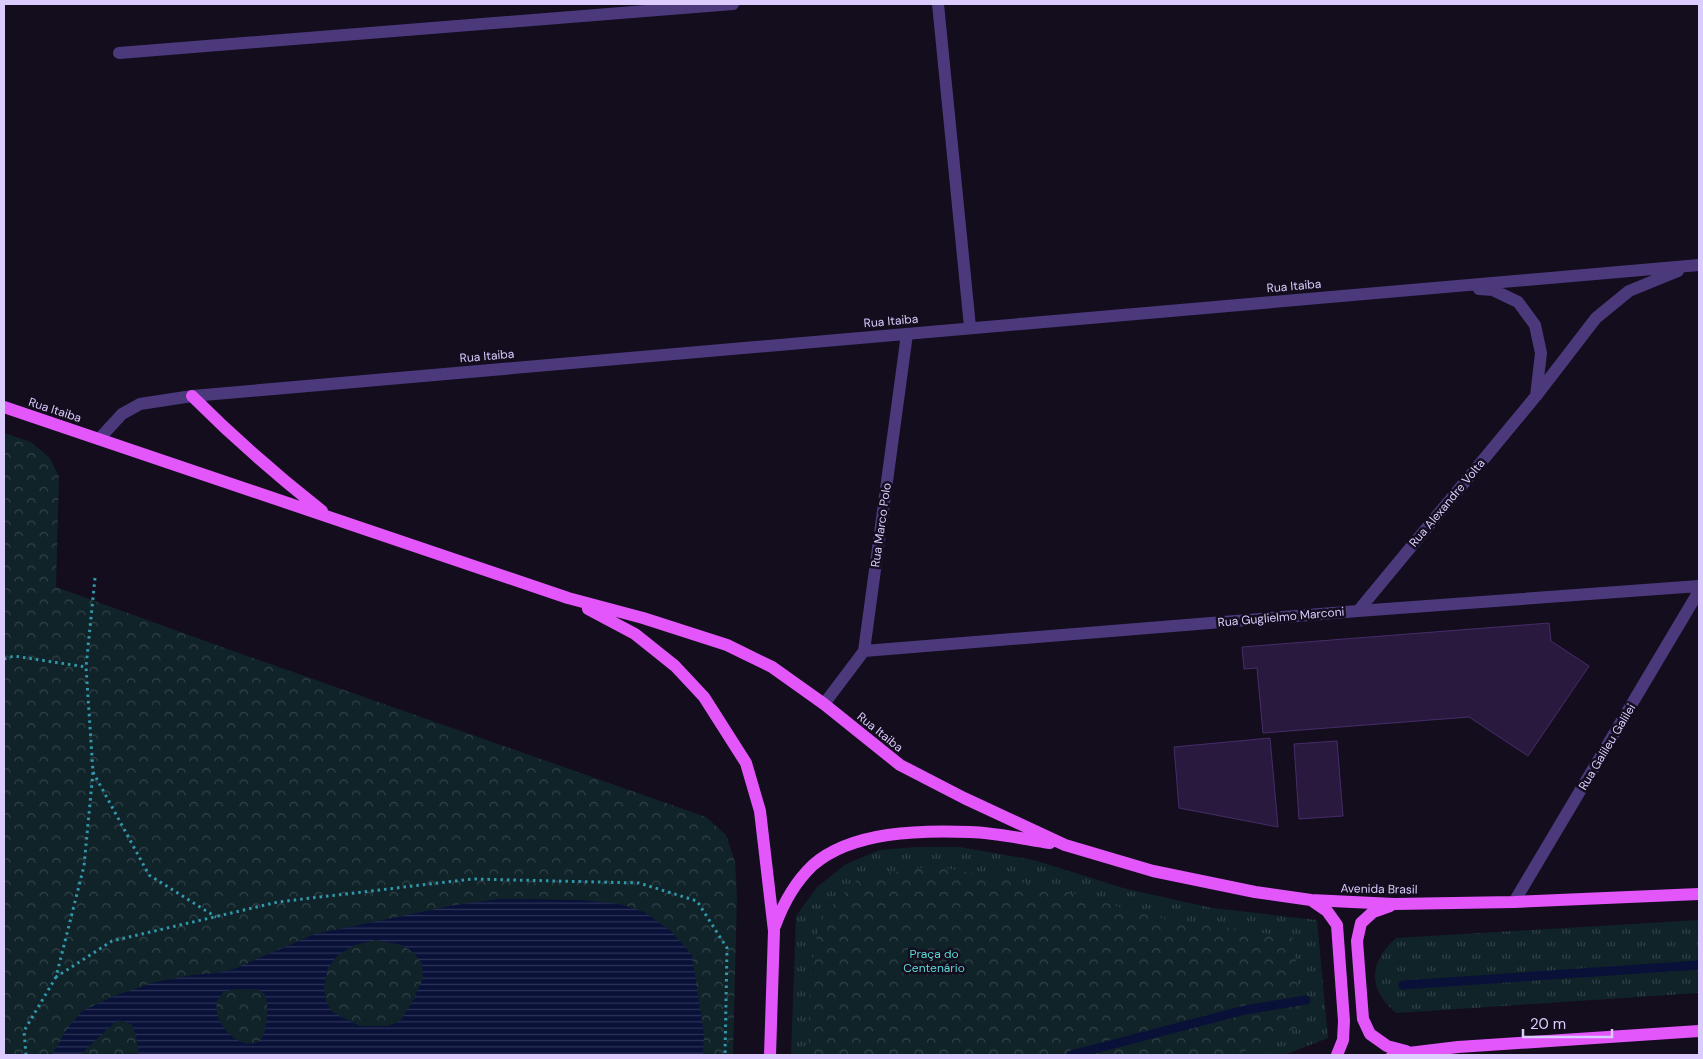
<svg xmlns="http://www.w3.org/2000/svg" width="1703" height="1059" font-family="'DM Sans',sans-serif">
<defs>
<pattern id="grass-tufts" width="24" height="20" patternUnits="userSpaceOnUse" patternTransform="scale(1.25)"><rect width="24" height="20" fill="#102328"/><path d="M3 7l-1-3M5 7V3M7 7l1-3M15 17l-1-3M17 17v-4M19 17l1-3" fill="none" stroke="#324248"/></pattern>
<pattern id="park-crowns" width="20" height="18" patternUnits="userSpaceOnUse" patternTransform="scale(1.25)"><rect width="20" height="18" fill="#102328"/><path d="M2 6a3 3 0 1 1 6 0M12 15a3 3 0 1 1 6 0" fill="none" stroke="#324248"/></pattern>
<pattern id="water-rules" width="6" height="5" patternUnits="userSpaceOnUse" patternTransform="scale(1.25)"><rect width="6" height="5" fill="#0a1139"/><path d="M0 2.5h6" fill="none" stroke="#2d3257"/></pattern>
</defs>
<rect width="100%" height="100%" fill="#130d1e"/>
<path fill="url(#grass-tufts)" d="M 916,847 L 960,847 L 1034,860 L 1123,888 L 1212,908 L 1317,920 L 1328,1038 L 1284,1055 L 791,1055 L 796,916 L 817,887 L 846,864 L 880,850 Z
M 1699,920 L 1699,993 L 1396,1013 C 1368,989 1368,963 1396,938 Z"/>
<path fill="url(#park-crowns)" d="M 4,433 L 31,442 L 50,458 L 59,477 L 56,587 L 233,651 L 706,817 L 726,835 L 735,862 L 737,896 L 733,1055 L 4,1055 Z
M 935,866 L 1058,889 L 1151,916 L 1294,938 L 1301,1026 L 1235,1055 L 808,1055 L 810,975 L 820,918 L 860,877 Z"/>
<path fill="url(#water-rules)" fill-rule="evenodd" d="M 499,899 L 582,900 L 620,904 L 644,912 L 670,930 L 692,955 L 704,1035 L 703,1055 L 139,1055 L 136,1035 L 132,1025 L 124,1021 L 115,1022 L 80,1055 L 52,1055 L 67,1029 L 82,1011 L 114,996 L 156,982 L 192,975 L 216,973 L 234,969 L 315,934 L 455,905 ZM 376,940 L 402,945 L 414,953 L 422,964 L 423,978 L 414,999 L 400,1021 L 388,1026 L 360,1026 L 332,1012 L 326,1001 L 324,987 L 328,968 L 337,956 L 355,945 ZM 236,989 L 257,989 L 265,994 C 268,1005 268,1017 265,1029 C 264,1032 263,1037 261,1040 C 259,1042 256,1043 254,1043 C 236,1048 212,1020 217,1002 C 218,999 221,995 223,992 Z"/>
<g fill="none" stroke-linecap="round" stroke-linejoin="round">
<path stroke="#0a1139" stroke-width="9" d="M 1403,985 L 1699,965
M 1071,1055 L 1245,1010 L 1306,1000"/>
</g>
<path fill="#29193e" stroke="#462c69" d="M 1549,623 L 1551,641 L 1589,666 L 1528,756 L 1469,717 L 1263,733 L 1257,668 L 1244,669 L 1242,647 Z
M 1270,738 L 1278,827 L 1179,808 L 1174,747 Z
M 1337,741 L 1343,816 L 1299,819 L 1294,744 Z"/>
<g fill="none" stroke-linecap="round" stroke-linejoin="round">
<path stroke="#3197ac" stroke-width="3" stroke-dasharray="2.5 4" stroke-linecap="butt" d="M 95,578 L 86,667 L 93,772 L 84,866 L 56,977 L 112,941 L 278,902 L 472,879 L 639,883 L 697,901 L 727,948 L 725,1055
M 4,659 L 14,656 L 86,667
M 93,772 L 149,875 L 216,917
M 26,1055 L 24,1031 L 56,977"/>
<path stroke="#4b397c" stroke-width="12" d="M 938,4 L 970,327
M 119,53 L 733,4
M 1479,289 L 1493,290 L 1518,302 L 1535,325 L 1541,353 L 1536,396
M 99,439 L 122,414 L 140,404 L 192,396 L 1699,265
M 1358,611 L 1536,396 L 1596,318 L 1629,291 L 1678,271
M 864,651 L 1358,611 L 1699,586
M 824,704 L 864,651 L 907,334
M 1514,902 L 1699,591"/>
<path stroke="#e256fa" stroke-width="12" d="M 192,396 C 233,437 276,475 322,511
M 4,407 L 568,598 L 643,618 L 727,645 L 772,667 L 824,704 L 900,765 L 964,798 L 1065,845 L 1153,871 L 1255,892 L 1311,900 L 1394,904 L 1514,902 L 1699,894
M 588,609 L 635,634 L 675,666 L 704,697 L 746,763 L 760,811 L 774,931 L 770,1055
M 1311,900 L 1327,911 L 1337,925 L 1344,1021 L 1343,1040 L 1337,1055
M 1390,906 L 1373,912 L 1361,923 L 1357,941 L 1363,1019 L 1370,1034 L 1387,1046 L 1406,1051
M 775,926 C 783,904 795,882 813,865 C 852,831 921,830 970,832 C 997,833 1024,839 1050,843
M 1392,1055 L 1458,1047 L 1699,1031"/>
</g>
<g text-anchor="middle" stroke-width="5" stroke-linejoin="round" paint-order="stroke">
<g font-size="12" fill="#dccbfd" stroke="#130d1e">
<text transform="translate(1294 286) rotate(-5)" y="4">Rua Itaiba</text>
<text transform="translate(891 321) rotate(-5)" y="4">Rua Itaiba</text>
<text transform="translate(487 356) rotate(-5)" y="4">Rua Itaiba</text>
<text transform="translate(55 410) rotate(18)" y="4">Rua Itaiba</text>
<text transform="translate(1447 503) rotate(-50)" y="4">Rua Alexandre Volta</text>
<text transform="translate(881 525) rotate(-82)" y="4">Rua Marco Polo</text>
<text transform="translate(1281 617) rotate(-5)" y="4">Rua Guglielmo Marconi</text>
<text transform="translate(880 732) rotate(39)" y="4">Rua Itaiba</text>
<text transform="translate(1607 747) rotate(-59)" y="4">Rua Galileu Galilei</text>
<text transform="translate(1379 889) rotate(1)" y="4">Avenida Brasil</text>
</g>
<g font-size="12" fill="#5adad7" stroke="#130d1e">
<text x="934" y="958">Praça do<tspan x="934" dy="14">Centenário</tspan></text>
</g>
</g>
<rect width="1703" height="1059" fill="none" stroke="#dccbfd" stroke-width="10"/>
<path d="M1523 1029v8h89v-8" fill="none" stroke="#dccbfd" stroke-width="2.5"/>
<text x="1530" y="1029" font-size="15" fill="#dccbfd" stroke="#130d1e" stroke-width="4" paint-order="stroke">20 m</text>
</svg>
